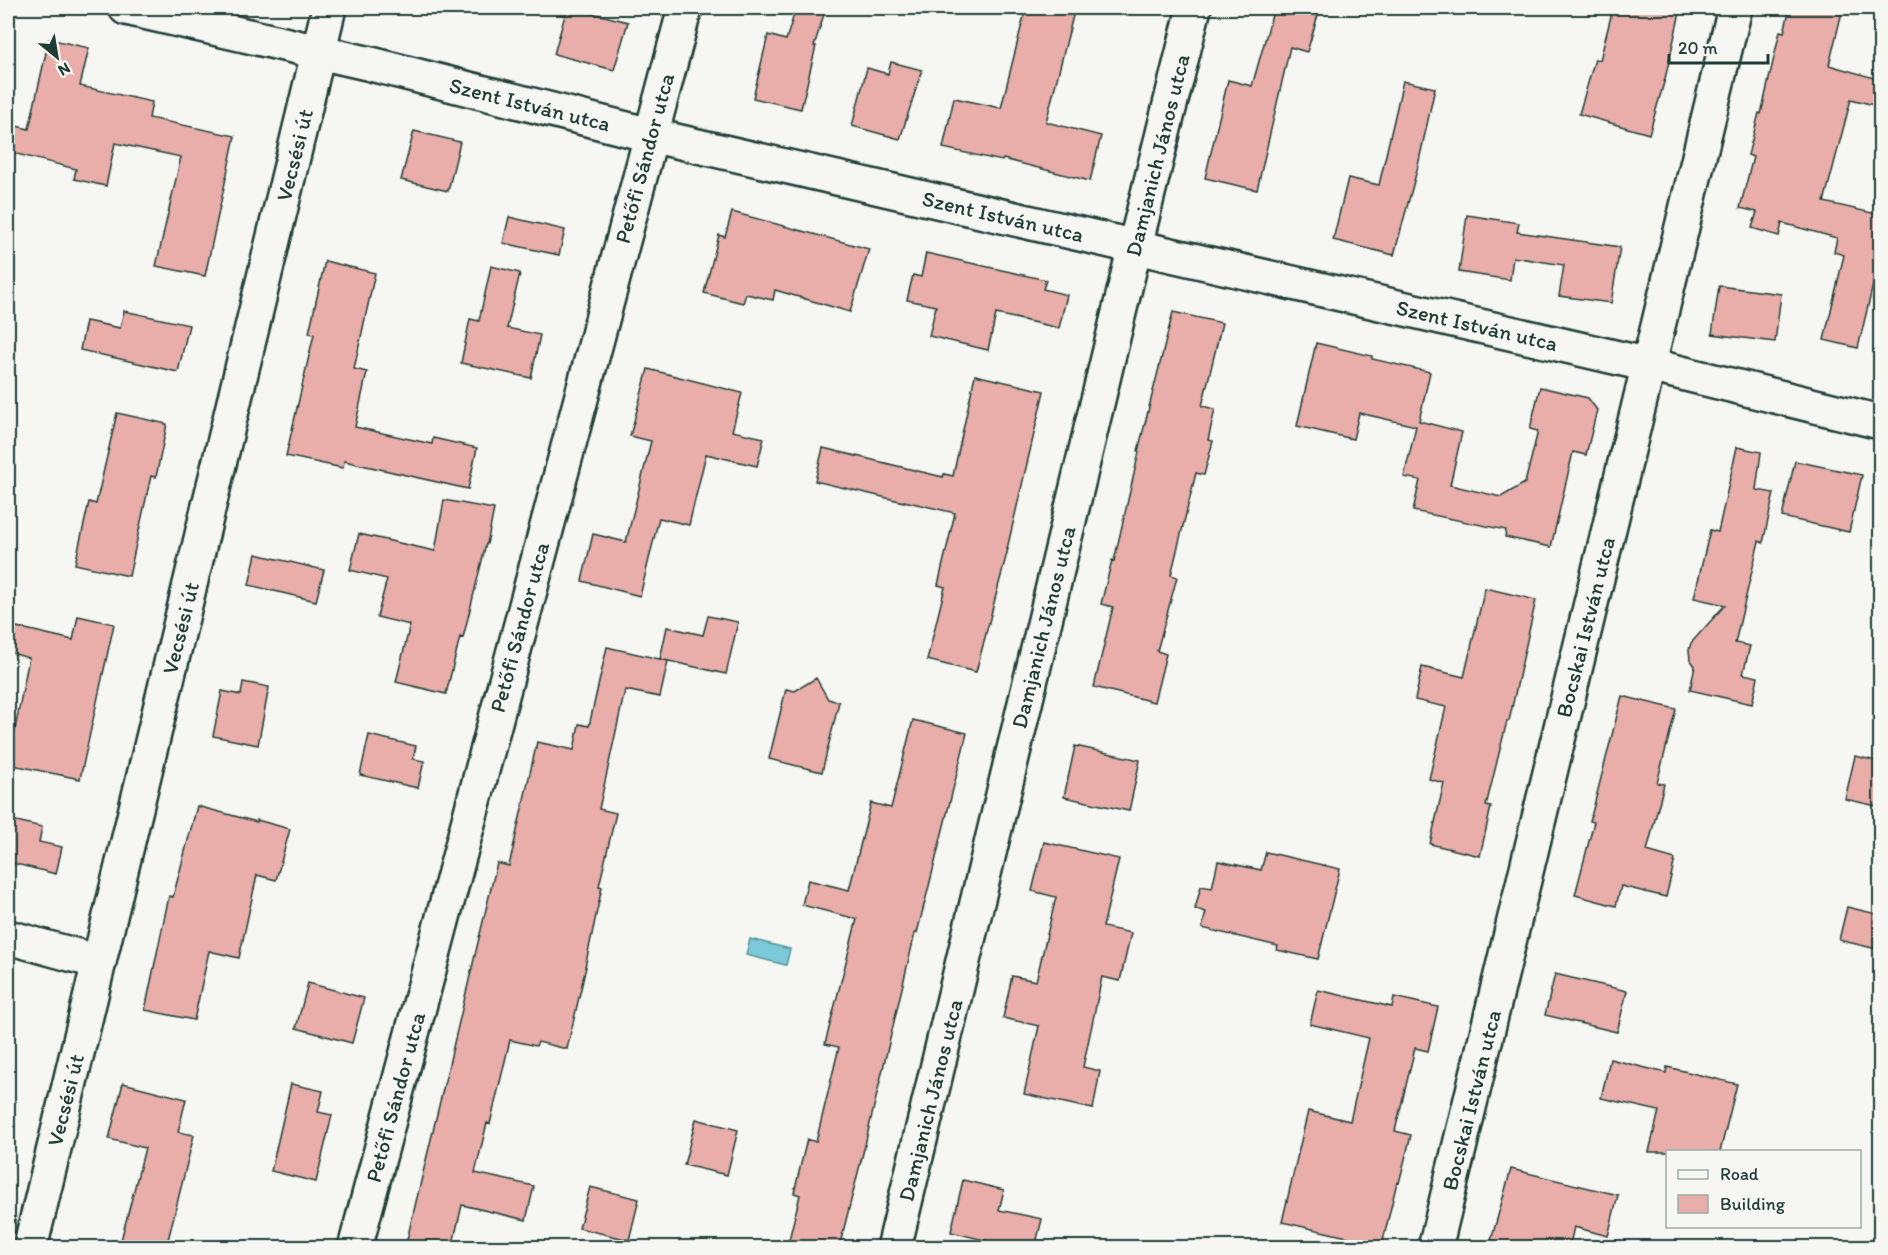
<svg xmlns="http://www.w3.org/2000/svg" width="1888" height="1255" font-family="Itim,sans-serif">
<rect width="100%" height="100%" fill="#f6f6f2"/>
<filter id="ink" filterUnits="userSpaceOnUse"><feTurbulence type="fractalNoise" baseFrequency=".0167" numOctaves="2"/><feDisplacementMap in="SourceGraphic" scale="12" xChannelSelector="R" yChannelSelector="G"/><feConvolveMatrix kernelMatrix="1 2 1 2 8 2 1 2 1" color-interpolation-filters="sRGB"/></filter>
<g filter="url(#ink)">
<path fill="#7bcad9" stroke="#569297" stroke-width="1.5" d="M 750,939 L 790,949 L 786,965 L 746,955 Z"/>
<path fill="#e9aeaa" stroke="#1f3d34" stroke-width="1.5" d="M 567,8 L 573,8 L 628,22 L 614,70 L 554,54 Z
M 796,8 L 826,8 L 814,46 L 816,46 L 801,109 L 753,98 L 768,35 L 786,40 Z
M 1026,8 L 1075,8 L 1046,122 L 1101,136 L 1090,181 L 1003,159 L 1002,161 L 943,148 L 954,98 L 1001,108 Z
M 1274,8 L 1320,8 L 1307,52 L 1290,47 L 1257,190 L 1205,178 L 1228,80 L 1252,86 Z
M 1613,8 L 1681,8 L 1665,79 L 1649,134 L 1579,114 L 1595,59 L 1600,60 Z
M 1790,8 L 1843,8 L 1829,65 L 1881,80 L 1881,107 L 1851,99 L 1824,202 L 1881,215 L 1881,251 L 1858,348 L 1824,340 L 1844,255 L 1834,252 L 1837,238 L 1782,223 L 1779,236 L 1752,228 L 1757,212 L 1740,208 L 1753,157 L 1748,155 L 1759,113 L 1761,114 L 1780,31 L 1784,32 Z
M 49,39 L 89,48 L 80,86 L 152,102 L 149,118 L 235,136 L 205,276 L 156,266 L 181,157 L 115,143 L 106,186 L 74,179 L 76,169 L 9,152 L 16,126 L 29,129 Z
M 891,62 L 922,70 L 900,139 L 852,126 L 867,68 L 888,74 Z
M 1403,81 L 1435,88 L 1417,170 L 1394,255 L 1333,240 L 1348,178 L 1379,185 Z
M 414,131 L 460,142 L 448,191 L 401,180 Z
M 732,212 L 869,249 L 850,312 L 775,290 L 773,300 L 746,294 L 743,303 L 704,293 L 719,235 L 725,237 Z
M 1467,215 L 1519,223 L 1517,232 L 1620,247 L 1611,303 L 1559,296 L 1564,265 L 1513,257 L 1510,280 L 1459,272 Z
M 509,217 L 565,230 L 559,255 L 503,243 Z
M 926,253 L 1046,280 L 1043,289 L 1067,295 L 1059,328 L 996,314 L 988,350 L 929,336 L 936,306 L 907,300 L 913,275 L 921,277 Z
M 325,261 L 375,273 L 354,369 L 367,372 L 355,427 L 432,444 L 433,438 L 477,448 L 468,489 L 344,461 L 343,468 L 286,456 L 314,334 L 309,333 Z
M 491,266 L 520,273 L 507,328 L 540,335 L 531,378 L 461,363 L 470,319 L 479,321 Z
M 1719,286 L 1781,294 L 1775,342 L 1712,334 Z
M 124,311 L 189,325 L 178,372 L 80,350 L 86,321 L 120,328 Z
M 1173,312 L 1222,323 L 1202,406 L 1215,409 L 1208,440 L 1213,441 L 1204,475 L 1196,473 L 1171,575 L 1177,577 L 1157,651 L 1166,654 L 1154,702 L 1094,687 L 1113,607 L 1101,604 L 1112,560 L 1114,561 L 1139,452 L 1138,451 Z
M 1316,343 L 1372,356 L 1372,359 L 1430,372 L 1419,421 L 1462,432 L 1450,485 L 1501,497 L 1525,483 L 1538,431 L 1530,429 L 1540,387 L 1588,398 L 1597,410 L 1586,455 L 1573,452 L 1551,547 L 1505,537 L 1506,530 L 1413,511 L 1420,480 L 1404,477 L 1416,426 L 1359,413 L 1353,439 L 1297,426 Z
M 648,369 L 742,393 L 732,431 L 764,438 L 757,466 L 706,454 L 689,525 L 659,518 L 640,596 L 582,581 L 593,534 L 626,542 L 651,441 L 630,436 Z
M 975,375 L 1044,391 L 1007,549 L 1008,549 L 976,672 L 927,660 L 945,587 L 938,585 L 955,513 L 904,501 L 904,502 L 815,481 L 823,448 L 943,477 L 944,474 L 953,476 Z
M 117,413 L 167,424 L 156,477 L 151,476 L 129,576 L 75,564 L 89,502 L 96,504 Z
M 1737,447 L 1761,452 L 1756,490 L 1774,493 L 1763,543 L 1759,541 L 1735,643 L 1750,646 L 1743,674 L 1758,677 L 1752,704 L 1690,690 L 1695,666 L 1690,659 L 1689,650 L 1691,643 L 1725,605 L 1694,598 L 1710,530 L 1718,532 Z
M 1795,461 L 1862,475 L 1849,532 L 1782,517 Z
M 444,500 L 494,509 L 487,544 L 486,544 L 463,638 L 460,637 L 446,694 L 396,682 L 410,625 L 377,617 L 387,579 L 350,570 L 359,534 L 435,551 Z
M 256,554 L 324,570 L 316,601 L 249,585 Z
M 1485,588 L 1536,600 L 1509,721 L 1507,721 L 1486,806 L 1491,807 L 1480,856 L 1430,844 L 1444,783 L 1429,779 L 1446,707 L 1415,700 L 1422,667 L 1464,677 Z
M 78,616 L 114,624 L 80,779 L 8,764 L 29,658 L 8,652 L 8,625 L 73,640 Z
M 708,616 L 738,622 L 726,674 L 660,659 L 667,627 L 703,635 Z
M 607,647 L 668,661 L 660,697 L 625,690 L 599,809 L 616,813 L 599,886 L 602,887 L 585,967 L 586,967 L 567,1049 L 538,1042 L 536,1046 L 510,1040 L 490,1124 L 487,1123 L 475,1173 L 534,1186 L 526,1220 L 462,1205 L 452,1248 L 405,1248 L 497,863 L 509,866 L 537,742 L 574,750 L 579,724 L 589,726 Z
M 816,678 L 828,699 L 839,702 L 822,772 L 769,759 L 786,689 L 795,691 Z
M 243,682 L 269,687 L 258,745 L 213,736 L 222,691 L 241,695 Z
M 1622,696 L 1676,709 L 1657,783 L 1664,784 L 1647,851 L 1675,859 L 1666,897 L 1621,886 L 1616,906 L 1575,895 L 1594,822 L 1590,821 Z
M 913,720 L 967,733 L 933,870 L 917,933 L 915,933 L 863,1153 L 839,1248 L 787,1248 L 800,1195 L 794,1193 L 807,1139 L 816,1142 L 839,1047 L 825,1044 L 857,919 L 802,905 L 808,880 L 849,890 L 871,803 L 891,808 Z
M 369,735 L 416,746 L 413,759 L 424,761 L 418,788 L 360,775 Z
M 1075,746 L 1140,760 L 1129,811 L 1064,797 Z
M 1855,756 L 1881,762 L 1881,807 L 1845,799 Z
M 197,806 L 257,822 L 257,820 L 290,829 L 276,880 L 257,875 L 239,958 L 209,951 L 194,1020 L 145,1010 L 169,896 L 173,897 Z
M 8,819 L 42,827 L 39,842 L 62,847 L 56,874 L 8,862 Z
M 1044,842 L 1119,859 L 1103,927 L 1131,933 L 1120,981 L 1102,977 L 1083,1067 L 1100,1071 L 1093,1109 L 1024,1094 L 1039,1026 L 1003,1018 L 1012,976 L 1036,981 L 1056,897 L 1032,891 Z
M 1266,852 L 1340,869 L 1318,959 L 1277,950 L 1278,946 L 1202,928 L 1206,912 L 1195,909 L 1201,886 L 1212,888 L 1218,861 L 1261,870 Z
M 1847,907 L 1881,915 L 1881,950 L 1839,940 Z
M 1555,974 L 1627,991 L 1617,1032 L 1545,1015 Z
M 308,983 L 364,998 L 352,1043 L 296,1028 Z
M 1318,990 L 1392,1007 L 1394,997 L 1438,1007 L 1428,1051 L 1415,1048 L 1395,1131 L 1411,1135 L 1399,1183 L 1397,1182 L 1382,1245 L 1282,1222 L 1308,1111 L 1350,1121 L 1369,1038 L 1310,1024 Z
M 1610,1059 L 1666,1073 L 1667,1067 L 1737,1084 L 1720,1152 L 1649,1152 L 1659,1111 L 1601,1098 Z
M 123,1083 L 186,1099 L 178,1132 L 194,1135 L 166,1248 L 119,1248 L 145,1148 L 109,1139 Z
M 291,1084 L 323,1091 L 318,1112 L 332,1115 L 316,1182 L 271,1171 Z
M 696,1119 L 738,1130 L 727,1175 L 684,1165 Z
M 1511,1169 L 1618,1195 L 1608,1236 L 1574,1227 L 1569,1248 L 1489,1248 Z
M 963,1180 L 1004,1190 L 999,1210 L 1042,1219 L 1035,1248 L 1017,1248 L 951,1232 Z
M 590,1187 L 639,1199 L 629,1240 L 579,1228 Z"/>
<g fill="none" stroke-linecap="round" stroke-linejoin="round">
<defs>
<path id="street" d="M 126,8 L 371,64 L 650,135 L 1649,365 L 1880,422
M 8,937 L 99,962
M 355,1248 L 685,8
M 894,1248 L 1135,246 L 1194,8
M 1435,1248 L 1735,8"/>
<path id="secondary" d="M 30,1248 L 329,8"/>
</defs>
<use href="#street" stroke="#1f3d34" stroke-width="38"/>
<use href="#secondary" stroke="#1f3d34" stroke-width="38"/>
<use href="#street" stroke="#f6f6f2" stroke-width="33"/>
<use href="#secondary" stroke="#f6f6f2" stroke-width="33"/>
</g>
</g>
<g text-anchor="middle" stroke-width="5" stroke-linejoin="round" paint-order="stroke">
<g font-size="22" fill="#1f3d34" stroke="#f6f6f2">
<text transform="translate(530 104) rotate(14)" y="8">Szent István utca</text>
<text transform="translate(294 155) rotate(-76)" y="8">Vecsési út</text>
<text transform="translate(1157 155) rotate(-76)" y="8">Damjanich János utca</text>
<text transform="translate(644 158) rotate(-75)" y="8">Petőfi Sándor utca</text>
<text transform="translate(1003 216) rotate(13)" y="8">Szent István utca</text>
<text transform="translate(1477 325) rotate(13)" y="8">Szent István utca</text>
<text transform="translate(519 627) rotate(-75)" y="8">Petőfi Sándor utca</text>
<text transform="translate(1043 627) rotate(-76)" y="8">Damjanich János utca</text>
<text transform="translate(1585 627) rotate(-76)" y="8">Bocskai István utca</text>
<text transform="translate(180 628) rotate(-76)" y="8">Vecsési út</text>
<text transform="translate(395 1097) rotate(-75)" y="8">Petőfi Sándor utca</text>
<text transform="translate(65 1100) rotate(-76)" y="8">Vecsési út</text>
<text transform="translate(930 1100) rotate(-76)" y="8">Damjanich János utca</text>
<text transform="translate(1471 1100) rotate(-76)" y="8">Bocskai István utca</text>
</g>
</g>
<rect width="1888" height="1255" fill="none" stroke="#f6f6f2" stroke-width="30"/>
<rect x="15" y="15" width="1858" height="1225" fill="none" stroke="#1f3d34" stroke-width="2" filter="url(#ink)"/>
<rect x="1666" y="1150" width="195" height="78" fill="#f6f6f2" stroke="#a0aca6" stroke-width="1.5"/>
<rect x="1678" y="1170" width="30" height="9" fill="#f6f6f2" stroke="#a0aca6" stroke-width="1.5"/>
<text x="1720" y="1180" font-size="18" fill="#1f3d34">Road</text>
<rect x="1678" y="1195" width="30" height="18" fill="#e9aeaa" stroke="#a0aca6" stroke-width="1.5"/>
<text x="1720" y="1210" font-size="18" fill="#1f3d34">Building</text>
<g transform="translate(57 57) rotate(150)" stroke="#f6f6f2" stroke-width="4.5" paint-order="stroke">
<path d="M0-4.5L10 22L0 15L-10 22Z" fill="#1f3d34"/>
<text y="-9" font-size="16" font-weight="bold" text-anchor="middle" fill="#1f3d34">N</text>
</g>
<path d="M1669 54v9h99v-9" fill="none" stroke="#1f3d34" stroke-width="3"/>
<text x="1678" y="54" font-size="18" fill="#1f3d34" stroke="#f6f6f2" stroke-width="4.5" paint-order="stroke">20 m</text>
</svg>
